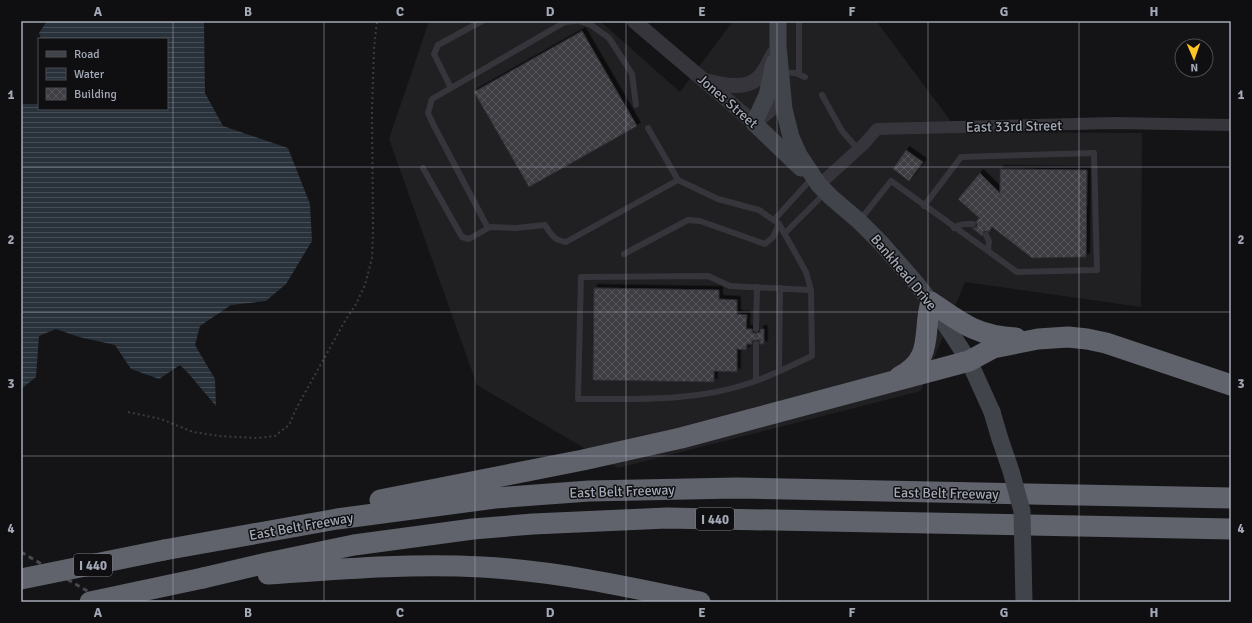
<svg xmlns="http://www.w3.org/2000/svg" width="1252" height="623" font-family="Signika,sans-serif">
<defs>
<pattern id="water-rules" width="6" height="5" patternUnits="userSpaceOnUse"><rect width="6" height="5" fill="#29313a"/><path d="M0 2.5h6" fill="none" stroke="#454c54"/></pattern>
<pattern id="building-cross-hatch" width="8" height="8" patternUnits="userSpaceOnUse"><rect width="8" height="8" fill="#3e3e43"/><path d="M0 0l8 8M0 8l8-8" fill="none" stroke="#57575c"/></pattern>
<filter id="shadow"><feDropShadow dx="3.5" dy="-3.5" stdDeviation="0" flood-color="#0009"/></filter>
</defs>
<rect width="100%" height="100%" fill="#141416"/>
<path fill="#202023" d="M 429,21 L 600,21 L 680,92 L 733,21 L 876,21 L 959,132 L 1142,133 L 1141,307 L 965,282 L 921,391 L 618,468 L 477,385 L 389,139 Z"/>
<path fill="url(#water-rules)" d="M 47,21 L 204,21 L 205,93 L 223,126 L 288,148 L 310,204 L 312,241 L 286,284 L 266,301 L 231,305 L 200,326 L 195,345 L 215,379 L 216,406 L 189,374 L 180,365 L 159,379 L 131,369 L 115,345 L 79,337 L 56,329 L 39,336 L 36,377 L 21,389 L 21,104 L 39,104 L 39,109 L 167,109 L 167,39 L 41,39 L 39,33 Z"/>
<path fill="url(#building-cross-hatch)" stroke="#2e2e32" filter="url(#shadow)" d="M 582,31 L 637,126 L 529,187 L 474,92 Z
M 906,150 L 923,162 L 909,181 L 893,169 Z
M 1000,169 L 1087,170 L 1086,257 L 1032,258 L 992,227 L 989,232 L 984,231 L 982,236 L 972,228 L 977,227 L 977,224 L 976,221 L 979,218 L 958,199 L 980,173 L 1000,193 Z
M 594,288 L 719,290 L 719,299 L 737,300 L 737,314 L 747,315 L 746,329 L 752,329 L 753,333 L 756,333 L 760,332 L 760,329 L 764,329 L 764,344 L 760,344 L 759,340 L 756,340 L 752,341 L 752,344 L 747,344 L 746,350 L 737,349 L 737,372 L 714,371 L 714,382 L 593,380 Z"/>
<g fill="none" stroke-linecap="round" stroke-linejoin="round">
<path stroke="#3a3c42" stroke-width="2" stroke-dasharray="2 3" stroke-linecap="butt" d="M 128,412 L 161,419 L 193,432 L 219,436 L 256,438 L 275,436 L 289,425 L 297,407 L 345,321 L 356,304 L 365,285 L 372,258 L 373,231 L 372,110 L 374,49 L 377,21"/>
<path stroke="#35353b" stroke-width="6" d="M 579,21 L 591,25 L 609,38 L 622,58 L 632,74 L 636,105
M 781,72 L 795,73 L 805,77
M 799,74 L 799,21
M 451,88 L 434,54 L 438,45 L 482,21
M 822,95 L 842,131 L 858,149
M 648,128 L 678,180
M 423,168 L 462,237 L 469,239 L 490,227 L 516,228 L 545,225 C 551,234 553,240 566,242 L 678,180 L 718,199 L 759,210 L 779,224 L 806,272 L 811,290 L 812,356 C 792,365 773,375 753,382 C 696,402 637,399 578,399 L 581,277 L 708,276 L 730,286 L 811,290
M 774,220 L 812,178
M 860,220 L 891,181 L 1017,272 L 1097,270 L 1094,153 L 961,157 L 924,206
M 488,228 L 433,124 L 428,113 L 432,99 L 565,22 L 575,21
M 954,228 C 960,223 966,224 973,224
M 785,233 L 826,192
M 986,235 L 989,241 L 988,251
M 624,254 L 688,220 L 700,221 L 765,244 L 773,237 L 779,224
M 756,329 L 757,287
M 779,370 L 780,288
M 756,380 L 756,344"/>
<path stroke="#35353b" stroke-width="12" d="M 819,185 L 864,144 L 877,129 L 1113,123 L 1231,125"/>
<path stroke="#35353b" stroke-width="15" d="M 634,21 L 754,123 L 769,111 L 782,90
M 707,81 C 723,85 745,90 758,78 C 765,72 769,62 773,54"/>
<path stroke="#42444b" stroke-width="17" d="M 778,21 L 778,46 L 784,109 L 791,137 L 799,155 L 819,185 L 832,198 L 859,221 L 881,243 L 916,283 L 931,302 L 969,361 L 992,412
M 774,63 L 767,95 L 754,123 L 801,168"/>
<path stroke="#60636c" stroke-width="21" d="M 899,377 C 935,358 922,333 931,302 C 961,323 977,336 1016,338
M 380,500 L 583,460 L 681,438 L 969,361 L 993,348 L 1038,339 L 1068,337 L 1087,339 L 1106,343 L 1231,385
M 164,550 L 337,519 L 495,498 L 589,491 L 737,488 L 1231,498
M 268,574 C 340,569 410,563 482,567 C 556,571 629,587 700,602
M 203,578 L 267,563 L 354,545 L 473,529 L 533,524 L 667,518 L 1231,529"/>
<path stroke="#474950" stroke-width="3" stroke-dasharray="5 4" stroke-linecap="butt" d="M 21,552 L 106,602"/>
<path stroke="#42444b" stroke-width="17" d="M 992,412 L 1000,439 L 1011,471 L 1022,511 L 1024,602"/>
<path stroke="#60636c" stroke-width="21" d="M 21,579 L 164,550
M 90,602 L 203,578"/>
</g>
<path fill="none" stroke="#a4a9b7" stroke-width="1" stroke-opacity="0.55" d="M 173,21 L 173,602M 324,21 L 324,602M 475,21 L 475,602M 626,21 L 626,602M 777,21 L 777,602M 928,21 L 928,602M 1079,21 L 1079,602M 21,167 L 1231,167M 21,312 L 1231,312M 21,456 L 1231,456"/>
<g text-anchor="middle" stroke-width="3" stroke-linejoin="round" paint-order="stroke">
<g fill="#0f0f11" stroke="#777b85" stroke-width="1">
<rect x="696" y="508" width="38" height="22" rx="3"/>
<rect x="74" y="554" width="38" height="22" rx="3"/>
</g>
<g font-size="13" font-weight="bold" fill="#a4a9b7">
<text x="715" y="524">I 440</text>
<text x="93" y="570">I 440</text>
</g>
<g font-size="14" fill="#a4a9b7" stroke="#0f0f11">
<text transform="translate(728 101) rotate(41)" y="5">Jones Street</text>
<text transform="translate(1014 126) rotate(-1)" y="5">East 33rd Street</text>
<text transform="translate(904 272) rotate(50)" y="5">Bankhead Drive</text>
<text transform="translate(622 491) rotate(-2)" y="5">East Belt Freeway</text>
<text transform="translate(946 493) rotate(1)" y="5">East Belt Freeway</text>
<text transform="translate(301 526) rotate(-10)" y="5">East Belt Freeway</text>
</g>
</g>
<rect width="1252" height="623" fill="none" stroke="#0f0f11" stroke-width="44"/>
<rect x="38" y="38" width="130" height="72" fill="#0f0f11" stroke="#4b4d53"/>
<rect x="46" y="51" width="20" height="6" fill="#42444b" stroke="#4b4d53"/>
<text x="74" y="58" font-size="12" fill="#a4a9b7">Road</text>
<rect x="46" y="68" width="20" height="12" fill="url(#water-rules)" stroke="#4b4d53"/>
<text x="74" y="78" font-size="12" fill="#a4a9b7">Water</text>
<rect x="46" y="88" width="20" height="12" fill="url(#building-cross-hatch)" stroke="#4b4d53"/>
<text x="74" y="98" font-size="12" fill="#a4a9b7">Building</text>
<g transform="translate(1194 58) rotate(178)"><circle r="19" fill="#0f0f11" stroke="#4b4d53"/>
<path d="M0-3L7 15L0 10L-7 15Z" fill="#fec524"/>
<text y="-6" font-size="11" font-weight="bold" text-anchor="middle" fill="#a4a9b7">N</text>
</g>
<rect x="22" y="22" width="1208" height="579" fill="none" stroke="#a4a9b7" stroke-width="1.5"/>
<g font-size="13" text-anchor="middle" font-weight="bold" fill="#a4a9b7">
<text x="98" y="16">A</text>
<text x="248" y="16">B</text>
<text x="400" y="16">C</text>
<text x="550" y="16">D</text>
<text x="702" y="16">E</text>
<text x="852" y="16">F</text>
<text x="1004" y="16">G</text>
<text x="1154" y="16">H</text>
<text x="11" y="99">1</text>
<text x="1241" y="99">1</text>
<text x="11" y="244">2</text>
<text x="1241" y="244">2</text>
<text x="11" y="388">3</text>
<text x="1241" y="388">3</text>
<text x="11" y="533">4</text>
<text x="1241" y="533">4</text>
<text x="98" y="617">A</text>
<text x="248" y="617">B</text>
<text x="400" y="617">C</text>
<text x="550" y="617">D</text>
<text x="702" y="617">E</text>
<text x="852" y="617">F</text>
<text x="1004" y="617">G</text>
<text x="1154" y="617">H</text>
</g>
</svg>
